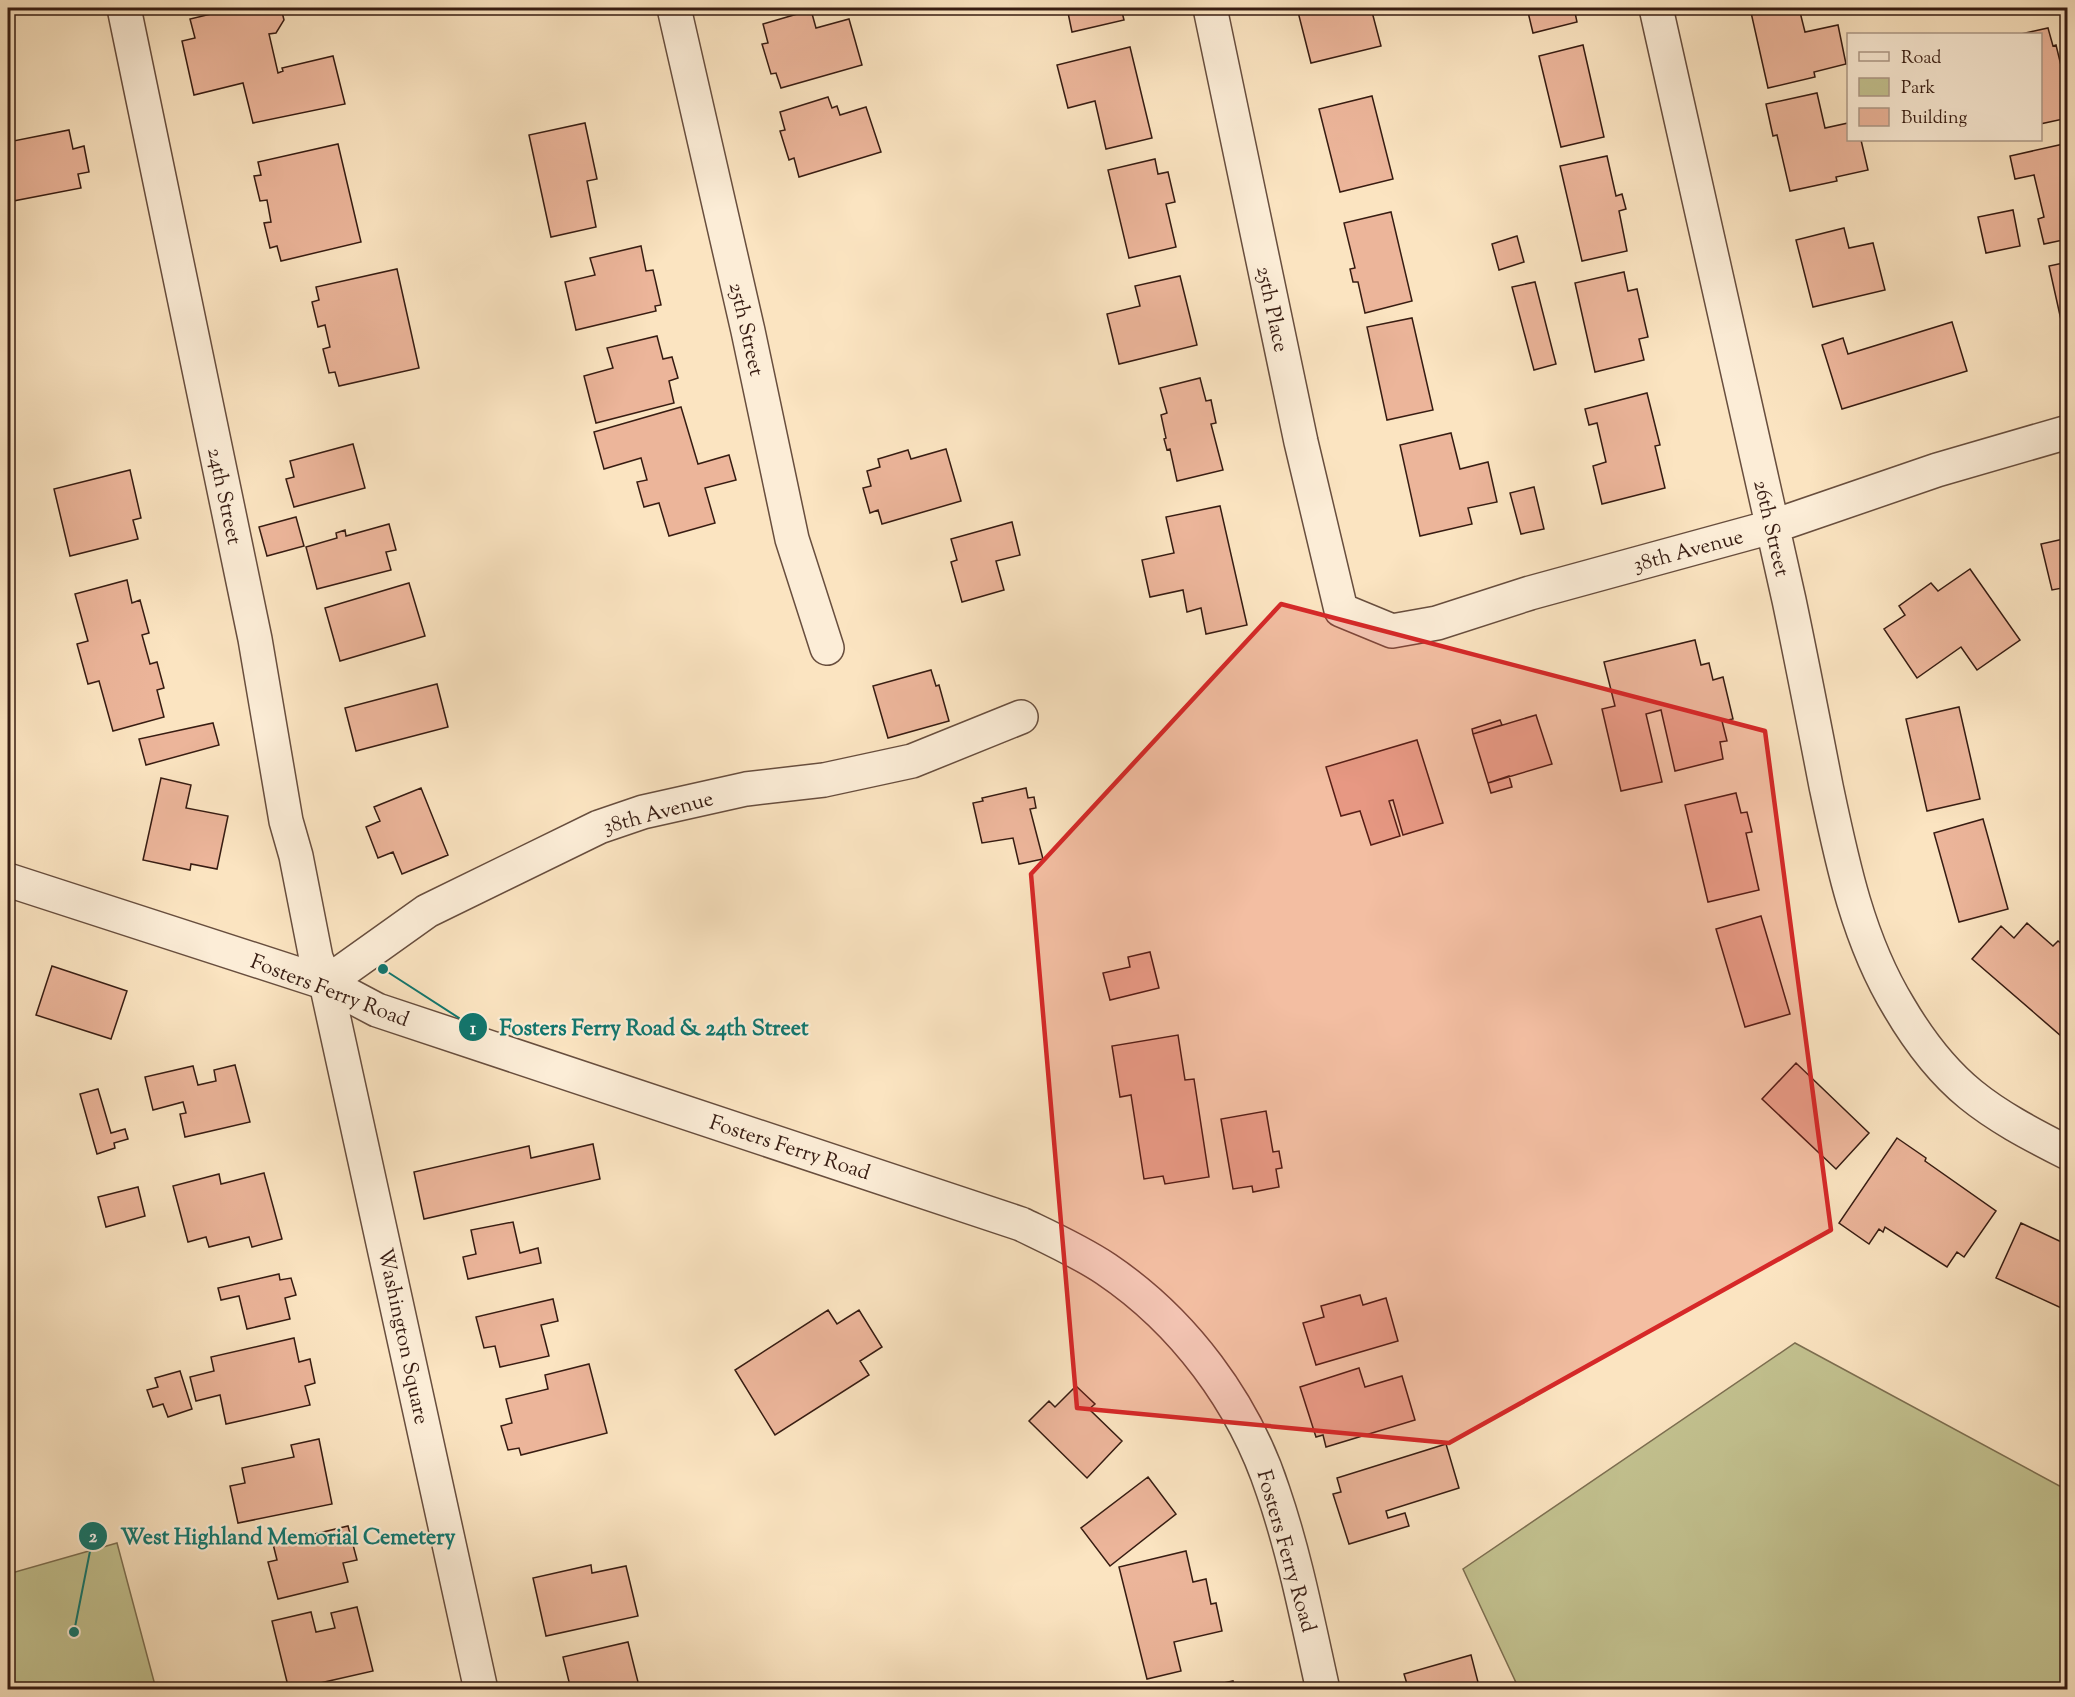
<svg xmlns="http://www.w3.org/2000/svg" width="2075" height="1697" font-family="'Sorts Mill Goudy',serif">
<rect width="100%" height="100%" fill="#fbe4c1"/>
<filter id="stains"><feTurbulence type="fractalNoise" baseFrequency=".00333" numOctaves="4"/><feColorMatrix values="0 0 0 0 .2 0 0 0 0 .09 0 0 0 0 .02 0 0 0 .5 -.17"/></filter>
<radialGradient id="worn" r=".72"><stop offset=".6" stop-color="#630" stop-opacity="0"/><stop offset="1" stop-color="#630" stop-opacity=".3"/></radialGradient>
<path fill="#c3c290" stroke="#7d6f51" stroke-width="1.5" d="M 1795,1343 L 2067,1490 L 2067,1689 L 1519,1689 L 1463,1569 Z
M 117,1543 L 156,1689 L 8,1689 L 8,1574 Z"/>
<path fill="#ecb59a" stroke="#371c12" stroke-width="1.5" d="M 236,8 L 281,8 L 284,20 L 276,33 L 269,34 L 278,73 L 283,71 L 282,68 L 333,56 L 345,104 L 253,123 L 243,83 L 194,95 L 182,41 L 195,38 L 190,19 Z
M 1067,8 L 1121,8 L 1124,20 L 1072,32 Z
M 1297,8 L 1371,8 L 1381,46 L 1311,63 Z
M 1527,8 L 1574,8 L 1577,22 L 1533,33 Z
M 1750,8 L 1799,8 L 1805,32 L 1838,25 L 1846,64 L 1814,72 L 1815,77 L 1768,88 Z
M 811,10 L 816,28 L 849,19 L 862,65 L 781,88 L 776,73 L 771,74 L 762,44 L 768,43 L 763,24 Z
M 2048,28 L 2053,46 L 2056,45 L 2067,90 L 2064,91 L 2068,118 L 2040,124 L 2040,34 L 2021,34 Z
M 1583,45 L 1604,137 L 1561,147 L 1539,56 Z
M 1130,47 L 1152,138 L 1106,149 L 1095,101 L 1068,108 L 1057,65 Z
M 1817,93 L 1825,128 L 1848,123 L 1848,140 L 1861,140 L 1868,170 L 1836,177 L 1837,181 L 1790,191 L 1777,135 L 1773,136 L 1766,104 Z
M 1372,96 L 1393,179 L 1340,192 L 1319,109 Z
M 828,97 L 832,108 L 837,106 L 840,115 L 866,107 L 881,152 L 799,177 L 794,158 L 789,160 L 780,131 L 785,130 L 780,112 Z
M 585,123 L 597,179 L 587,181 L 596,227 L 551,237 L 529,135 Z
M 69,130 L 73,149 L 84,146 L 89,172 L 78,174 L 81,188 L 8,202 L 8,142 Z
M 2068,143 L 2068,239 L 2044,244 L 2038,219 L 2044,217 L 2034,175 L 2015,179 L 2010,156 Z
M 338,144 L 361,242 L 281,261 L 277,246 L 270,248 L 264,223 L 271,222 L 267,200 L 260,201 L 254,176 L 261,175 L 258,162 Z
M 1607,156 L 1616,196 L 1622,194 L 1626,209 L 1619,211 L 1627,251 L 1582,261 L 1560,166 Z
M 1155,159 L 1158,174 L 1168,172 L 1175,202 L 1166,204 L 1176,247 L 1129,258 L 1108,170 Z
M 2013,210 L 2020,246 L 1986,253 L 1978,217 Z
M 1391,212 L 1412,301 L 1365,313 L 1358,282 L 1353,282 L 1350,269 L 1355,268 L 1344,223 Z
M 1844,228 L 1849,248 L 1873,243 L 1885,290 L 1813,307 L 1796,240 Z
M 1517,236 L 1524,262 L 1499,270 L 1492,244 Z
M 641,246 L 646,271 L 653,270 L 661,305 L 655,306 L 656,311 L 576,330 L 565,282 L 595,275 L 590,258 Z
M 2068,262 L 2068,347 L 2067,347 L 2049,266 Z
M 397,269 L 419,368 L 339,386 L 335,372 L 329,373 L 323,349 L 330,347 L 325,325 L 318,327 L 312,302 L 319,300 L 316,287 Z
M 1624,272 L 1628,291 L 1637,289 L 1648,337 L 1639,339 L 1644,360 L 1595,372 L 1575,283 Z
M 1180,276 L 1197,345 L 1119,364 L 1107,314 L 1140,306 L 1135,286 Z
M 1535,282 L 1556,364 L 1534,370 L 1512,287 Z
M 1412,318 L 1433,410 L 1387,420 L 1367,327 Z
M 1952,322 L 1967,371 L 1842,409 L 1822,345 L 1843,338 L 1848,354 Z
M 657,336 L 663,359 L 672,357 L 678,378 L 669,381 L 674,403 L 596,423 L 584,376 L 613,368 L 607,348 Z
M 1200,378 L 1206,401 L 1211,400 L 1216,423 L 1211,424 L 1223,470 L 1177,481 L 1170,449 L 1167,450 L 1164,439 L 1166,438 L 1161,415 L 1167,413 L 1160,388 Z
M 1647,393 L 1660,445 L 1655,446 L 1665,488 L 1602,504 L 1593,466 L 1606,462 L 1597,423 L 1589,425 L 1585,409 Z
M 681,407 L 698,464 L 729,455 L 736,480 L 705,488 L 715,523 L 669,536 L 659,503 L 644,507 L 637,482 L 647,480 L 641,458 L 604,469 L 594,432 Z
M 1451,433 L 1460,469 L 1488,462 L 1497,502 L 1468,508 L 1472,524 L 1420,536 L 1400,445 Z
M 353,444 L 365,488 L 294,507 L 286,479 L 294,477 L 290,461 Z
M 946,449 L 961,501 L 882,524 L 878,510 L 870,513 L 863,488 L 871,486 L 867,471 L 880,467 L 878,459 L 908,450 L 911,459 Z
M 130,470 L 141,518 L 133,520 L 138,539 L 70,556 L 54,489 Z
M 1534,487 L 1544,529 L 1521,534 L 1510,493 Z
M 1220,506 L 1247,625 L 1206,634 L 1201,608 L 1187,612 L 1183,590 L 1150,597 L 1142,560 L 1174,553 L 1166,517 Z
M 296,517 L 304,546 L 267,556 L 259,527 Z
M 1012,522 L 1020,555 L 996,561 L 1004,590 L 962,602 L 951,562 L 957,560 L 951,539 Z
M 389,524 L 396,550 L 386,552 L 391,570 L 317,589 L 306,547 L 337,538 L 336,533 L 345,530 L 346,536 Z
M 2068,538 L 2068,587 L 2052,590 L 2041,544 Z
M 1970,569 L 2020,640 L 1977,670 L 1961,647 L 1917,678 L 1884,629 L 1905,615 L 1899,606 L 1931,583 L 1938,591 Z
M 127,580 L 132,603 L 140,600 L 149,633 L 142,635 L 150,664 L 157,662 L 164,688 L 157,690 L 164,717 L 113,731 L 99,681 L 88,684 L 77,644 L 88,641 L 75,594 Z
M 409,583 L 425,636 L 340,661 L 325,608 Z
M 1695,640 L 1701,665 L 1709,663 L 1713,680 L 1723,677 L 1733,719 L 1722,721 L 1727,741 L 1720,742 L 1723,759 L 1675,771 L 1661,710 L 1646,714 L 1662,782 L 1621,791 L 1602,709 L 1615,706 L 1604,662 Z
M 931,670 L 936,686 L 939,685 L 949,721 L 888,738 L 873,686 Z
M 437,684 L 448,727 L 356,751 L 345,708 Z
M 1959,707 L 1980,799 L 1927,811 L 1906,719 Z
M 1536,715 L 1552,764 L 1488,783 L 1473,734 Z
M 1500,720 L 1502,725 L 1473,734 L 1472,729 Z
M 213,723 L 219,745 L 146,765 L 139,739 Z
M 1417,740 L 1443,823 L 1403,835 L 1393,800 L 1389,801 L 1400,836 L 1371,845 L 1360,811 L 1341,816 L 1326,767 Z
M 1509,776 L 1512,787 L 1491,793 L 1488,783 Z
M 161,778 L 191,785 L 186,808 L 228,816 L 217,869 L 191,864 L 190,870 L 143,860 Z
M 421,788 L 448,855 L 402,874 L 393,852 L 378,858 L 366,827 L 380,821 L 374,807 Z
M 1026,788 L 1028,798 L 1034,797 L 1036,808 L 1030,809 L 1043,859 L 1019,864 L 1013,838 L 982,843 L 973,803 L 983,801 L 982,798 Z
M 1736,793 L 1741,813 L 1747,812 L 1752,832 L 1746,833 L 1759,890 L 1708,902 L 1685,805 Z
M 1983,819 L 2008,909 L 1959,922 L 1934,833 Z
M 1761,916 L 1790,1014 L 1745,1027 L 1716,929 Z
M 2027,923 L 2053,946 L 2058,941 L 2068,949 L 2068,1042 L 1972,959 L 2001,926 L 2014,938 Z
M 1150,952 L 1159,988 L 1110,1000 L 1103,973 L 1130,967 L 1128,957 Z
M 52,966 L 127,991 L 111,1039 L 36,1015 Z
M 1178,1035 L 1185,1080 L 1194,1079 L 1209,1177 L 1165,1184 L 1163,1176 L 1144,1179 L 1131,1095 L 1120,1097 L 1112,1046 Z
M 1796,1063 L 1869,1133 L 1836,1169 L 1762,1099 Z
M 235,1065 L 250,1122 L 185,1137 L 180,1114 L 186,1113 L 183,1102 L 153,1110 L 145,1077 L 193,1066 L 198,1085 L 216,1081 L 214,1070 Z
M 98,1089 L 111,1133 L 125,1129 L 128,1139 L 114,1143 L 115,1148 L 97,1154 L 80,1094 Z
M 1266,1111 L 1273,1152 L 1279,1151 L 1282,1168 L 1276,1169 L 1279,1187 L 1253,1192 L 1252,1186 L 1233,1189 L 1221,1119 Z
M 1897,1138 L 1926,1158 L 1925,1161 L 1996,1211 L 1964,1257 L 1957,1252 L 1947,1267 L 1885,1227 L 1883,1232 L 1879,1229 L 1869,1244 L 1839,1223 Z
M 593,1144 L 600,1179 L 424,1219 L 414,1172 L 529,1146 L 531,1158 Z
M 264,1173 L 282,1239 L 252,1247 L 249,1237 L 209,1247 L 206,1237 L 188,1242 L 173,1186 L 219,1174 L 221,1184 Z
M 138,1187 L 145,1216 L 106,1227 L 98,1197 Z
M 513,1222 L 520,1253 L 538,1248 L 541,1263 L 468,1279 L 463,1257 L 476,1254 L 471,1230 Z
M 2021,1223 L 2068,1245 L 2068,1311 L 1996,1278 Z
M 279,1274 L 280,1280 L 291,1278 L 296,1295 L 285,1298 L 290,1319 L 247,1329 L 239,1296 L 221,1300 L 218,1288 Z
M 1360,1295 L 1363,1305 L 1386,1298 L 1398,1341 L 1316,1365 L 1303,1323 L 1324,1317 L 1321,1306 Z
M 553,1299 L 558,1321 L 541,1325 L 549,1356 L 500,1367 L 495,1346 L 484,1348 L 476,1317 Z
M 828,1310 L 837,1324 L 859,1310 L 882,1347 L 860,1361 L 869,1375 L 775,1435 L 735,1370 Z
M 294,1338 L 299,1362 L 310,1359 L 315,1383 L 305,1386 L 310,1405 L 226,1424 L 220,1395 L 196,1401 L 190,1377 L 214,1371 L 211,1357 Z
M 589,1364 L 607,1433 L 521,1455 L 519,1448 L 508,1450 L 501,1426 L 512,1423 L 506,1399 L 548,1389 L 545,1375 Z
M 1359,1368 L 1365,1387 L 1402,1376 L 1415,1420 L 1326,1447 L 1323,1435 L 1316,1437 L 1300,1387 Z
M 180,1371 L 192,1409 L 168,1417 L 163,1404 L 153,1407 L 147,1390 L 158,1387 L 155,1378 Z
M 1076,1386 L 1095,1404 L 1089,1409 L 1122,1441 L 1087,1478 L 1029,1421 L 1049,1401 L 1055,1407 Z
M 319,1439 L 332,1504 L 238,1523 L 230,1486 L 245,1483 L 242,1468 L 294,1457 L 291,1445 Z
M 1446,1444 L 1459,1488 L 1386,1511 L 1388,1518 L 1405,1513 L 1409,1526 L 1349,1544 L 1333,1494 L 1341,1492 L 1337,1478 Z
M 1148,1477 L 1176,1514 L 1110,1566 L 1081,1528 Z
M 348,1526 L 357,1560 L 343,1563 L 348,1582 L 278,1599 L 268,1562 L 277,1560 L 273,1544 Z
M 1186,1551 L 1193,1582 L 1206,1579 L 1211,1604 L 1216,1603 L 1222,1631 L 1174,1642 L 1181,1671 L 1147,1679 L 1119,1567 Z
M 591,1565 L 592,1573 L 626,1566 L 638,1616 L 546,1636 L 533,1578 Z
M 357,1607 L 373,1671 L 289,1690 L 272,1621 L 311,1612 L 316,1632 L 335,1628 L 331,1613 Z
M 628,1642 L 640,1690 L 571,1690 L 563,1657 Z
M 1471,1655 L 1480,1690 L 1401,1690 L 1400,1686 L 1407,1684 L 1404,1674 Z
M 1233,1681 L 1235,1690 L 1193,1690 Z"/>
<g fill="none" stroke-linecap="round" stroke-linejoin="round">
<defs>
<path id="minor" d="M 124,8 L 255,639 L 286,821 L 296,856 L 316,958 L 326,983 L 481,1690
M 674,8 L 748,331 L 792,539 L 827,648
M 1210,8 L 1301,442 L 1341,610 L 1392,631 L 1437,623 L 1530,593 L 1771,527 L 1937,470 L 2068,432
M 1656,8 C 1700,205 1745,402 1789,600 C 1802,662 1814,724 1826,786 C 1842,862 1858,940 1899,1007 C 1946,1087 1987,1112 2068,1153
M 326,983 L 427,911 L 599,827 L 643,812 L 746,789 L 824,780 L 912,761 L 1021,717"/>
<path id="tertiary" d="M 8,880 L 326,983 L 377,1010 L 1021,1224 C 1050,1238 1079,1251 1106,1269 C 1183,1321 1244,1402 1273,1491 C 1295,1555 1308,1623 1323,1690"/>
</defs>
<use href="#minor" stroke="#684e3e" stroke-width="36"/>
<use href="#tertiary" stroke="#684e3e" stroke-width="36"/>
<use href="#minor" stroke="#fcedd7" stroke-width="33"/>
<use href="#tertiary" stroke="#fcedd7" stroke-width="33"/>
</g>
<path fill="#d62828" fill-opacity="0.2" stroke="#d62828" stroke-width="4.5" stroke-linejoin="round" d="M 1281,604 L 1765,731 L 1831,1230 L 1449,1443 L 1077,1408 L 1031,874 Z"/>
<g text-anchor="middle" stroke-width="4.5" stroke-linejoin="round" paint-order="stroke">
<g font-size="21" fill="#371c12" stroke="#fcedd7">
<text transform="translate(1273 309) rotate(78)" y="7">25th Place</text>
<text transform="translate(747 329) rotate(77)" y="7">25th Street</text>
<text transform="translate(225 496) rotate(78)" y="7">24th Street</text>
<text transform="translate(1772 528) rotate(77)" y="7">26th Street</text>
<text transform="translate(1688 550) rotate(-15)" y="7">38th Avenue</text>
<text transform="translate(658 812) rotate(-15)" y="7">38th Avenue</text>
<text transform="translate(330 990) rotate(21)" y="7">Fosters Ferry Road</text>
<text transform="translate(790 1147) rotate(18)" y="7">Fosters Ferry Road</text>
<text transform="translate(404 1336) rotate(78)" y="7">Washington Square</text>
<text transform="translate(1287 1551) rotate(74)" y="7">Fosters Ferry Road</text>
</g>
</g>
<path fill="none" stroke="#0f766e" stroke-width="2" d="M383 969L473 1027M74 1632L93 1536"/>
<g fill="#0f766e" stroke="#fcedd7" stroke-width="2">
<circle cx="383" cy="969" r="6"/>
<circle cx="74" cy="1632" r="6"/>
<circle cx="473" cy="1027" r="15"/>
<circle cx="93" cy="1536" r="15"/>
</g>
<g font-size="18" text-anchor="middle" font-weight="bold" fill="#fff">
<text x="473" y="1034">1</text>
<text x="93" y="1542">2</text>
</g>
<g font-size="22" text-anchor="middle" font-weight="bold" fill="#0f766e" stroke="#fcedd7" stroke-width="4.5" stroke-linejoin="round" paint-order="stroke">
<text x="654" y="1035">Fosters Ferry Road &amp; 24th Street</text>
<text x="288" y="1544">West Highland Memorial Cemetery</text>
</g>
<rect width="2075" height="1697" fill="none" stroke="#fbe4c1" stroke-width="30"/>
<rect x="9" y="9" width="2057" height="1679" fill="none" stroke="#371c12" stroke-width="3"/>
<rect x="15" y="15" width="2045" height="1667" fill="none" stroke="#371c12" stroke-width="1.5"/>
<rect x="1847" y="33" width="195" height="108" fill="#fcedd7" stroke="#ad9988" stroke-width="1.5"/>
<rect x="1859" y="52" width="30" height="9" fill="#fcedd7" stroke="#ad9988" stroke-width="1.5"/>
<text x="1901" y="63" font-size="18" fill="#371c12">Road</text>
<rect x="1859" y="78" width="30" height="18" fill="#c3c290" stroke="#ad9988" stroke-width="1.5"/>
<text x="1901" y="93" font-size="18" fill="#371c12">Park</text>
<rect x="1859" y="108" width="30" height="18" fill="#ecb59a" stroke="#ad9988" stroke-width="1.5"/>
<text x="1901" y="123" font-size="18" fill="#371c12">Building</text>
<rect width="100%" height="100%" filter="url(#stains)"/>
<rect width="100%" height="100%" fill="url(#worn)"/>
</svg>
